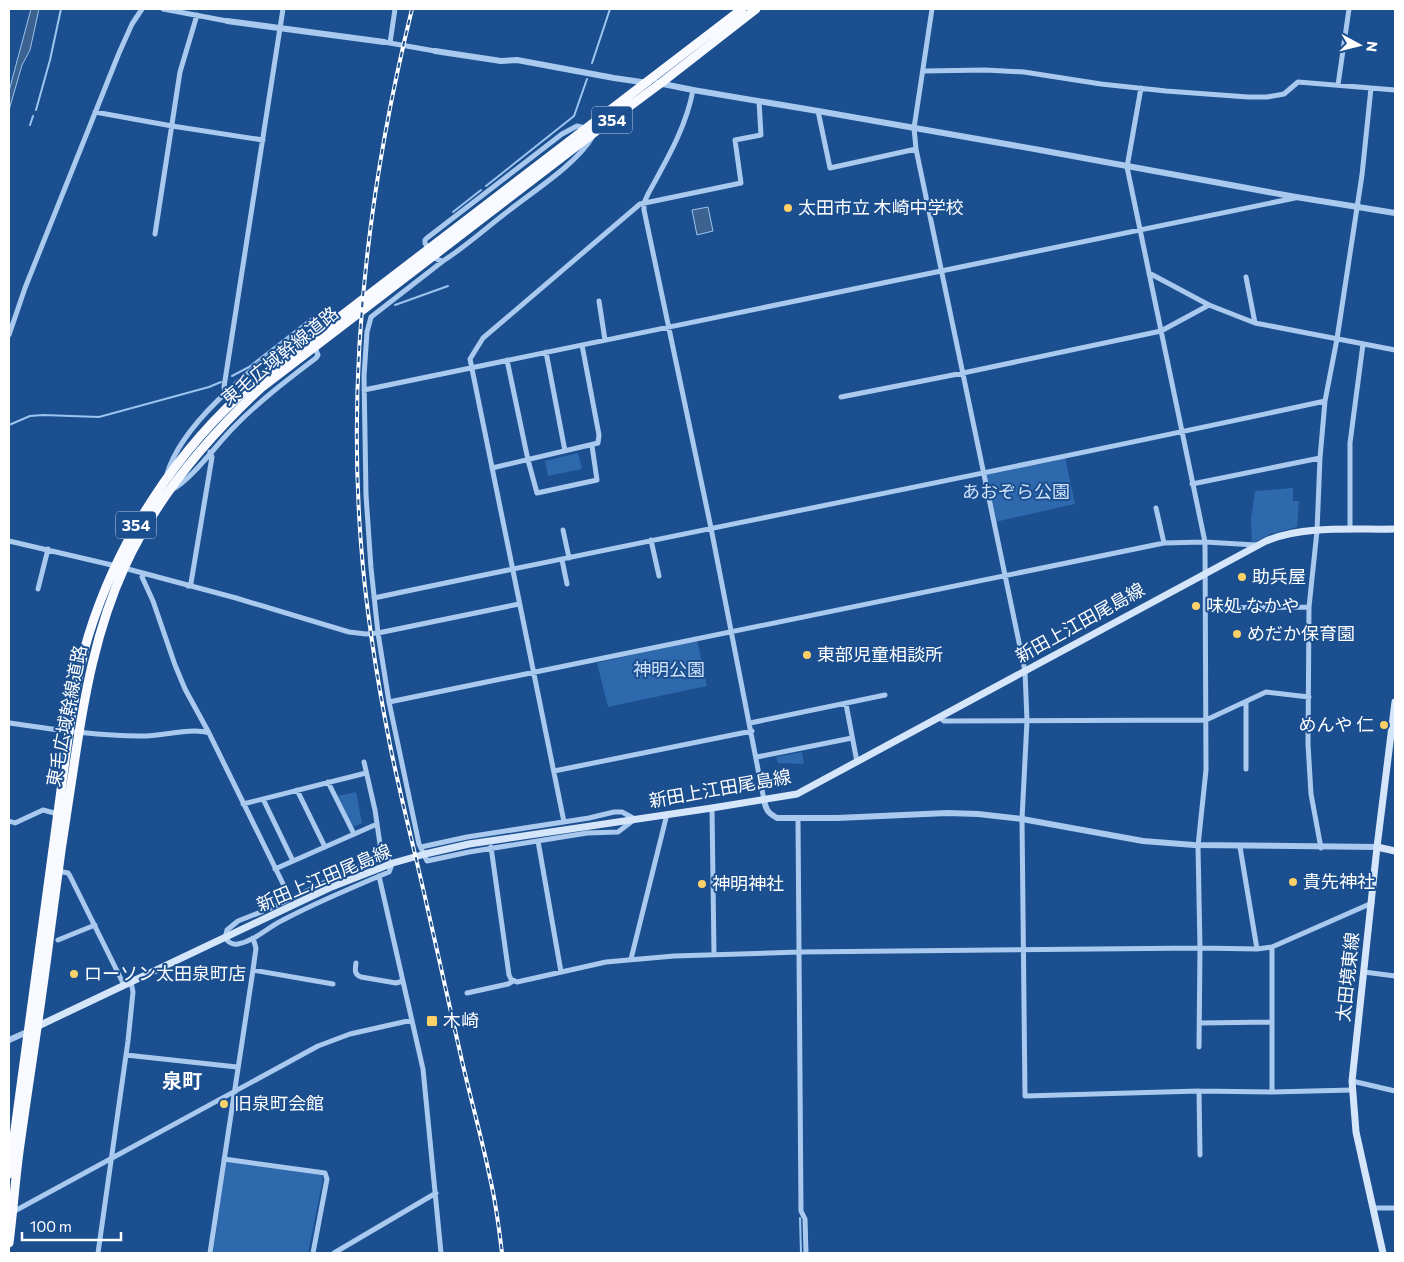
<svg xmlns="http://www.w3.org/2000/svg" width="1404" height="1262" font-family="Commissioner,'Noto Sans JP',sans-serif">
<rect width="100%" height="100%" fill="#1b4f8f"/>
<path fill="#2e69ad" d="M 578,453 L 582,469 L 548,476 L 545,461 Z
M 1065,457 L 1075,504 L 995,522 L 985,473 Z
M 1293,488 L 1293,501 L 1299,501 L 1297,527 L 1270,534 L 1252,544 L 1251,519 L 1255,491 Z
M 697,640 L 707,686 L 608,707 L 597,663 Z
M 802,752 L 804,764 L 778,763 L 776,757 Z
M 356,792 L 362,823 L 353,827 L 338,796 Z
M 226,1161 L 321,1175 L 323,1179 L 308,1253 L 213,1253 Z"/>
<path fill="#3c6290" stroke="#9cc4f0" d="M 31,9 L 39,9 L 30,50 L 22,65 L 9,110 L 9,91 Z
M 708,207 L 713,231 L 697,235 L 692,210 Z"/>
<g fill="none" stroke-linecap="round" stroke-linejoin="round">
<path stroke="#9cc4f0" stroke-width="2" d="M 592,63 L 610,9
M 36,110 L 50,60 L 61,9
M 30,125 L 33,116
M 486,186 L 574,116 L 587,79
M 453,212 L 481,190
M 395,305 L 448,286
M 232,376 L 249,367 L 313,317
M 9,425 L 30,416 L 43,415 L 99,417 L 209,387 L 221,382
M 800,1218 L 801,1253"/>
<path stroke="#a9c9ee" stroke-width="5" d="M 163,9 L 227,21
M 932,9 L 914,128 L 916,149 L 1025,671 L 1027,721 L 1022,819 L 1025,1096 L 1199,1091 L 1272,1092 L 1352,1090
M 384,42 L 435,51
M 390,43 L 395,9
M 924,71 L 985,70 L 1024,72 L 1101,84 L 1166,91 L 1248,97 L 1267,97 L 1284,94 L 1298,82 L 1395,90
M 1338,85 L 1349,9
M 1141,88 L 1127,167 L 1205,542 L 1206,770 L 1198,846 L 1200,948 L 1199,1047
M 693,90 C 686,128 666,161 648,194 L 644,203 L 644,210 L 711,528 L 764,800
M 818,111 L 830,168 L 916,149
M 95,112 L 172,126 L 263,140
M 586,128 L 577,126 L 562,134 L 427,238 L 425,240 L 425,243 C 429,250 434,261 443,261 C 465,247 486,228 507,212 C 532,192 577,164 593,136
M 155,234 L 180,72 L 197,15
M 1149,273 L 1209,305 L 1255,323 L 1395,350
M 1246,277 L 1255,323
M 599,301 L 605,340
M 9,335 L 25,288 L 119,53 L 132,24 L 142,9
M 546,352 L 565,451
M 507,360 L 528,460 L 537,493 L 597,480 L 592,446
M 364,390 L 1295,198
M 226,394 L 224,387 L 283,9
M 841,397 L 963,373 L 1161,331 L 1209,305
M 492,468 L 598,443 L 599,435 L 582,345
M 167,474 C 183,420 255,367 298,333 L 302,333 L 316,350 L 318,355 L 316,358 C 287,380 258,402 233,428 C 217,444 191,480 173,489
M 1192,484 L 1320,458
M 1156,508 L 1164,543
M 563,530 L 569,558
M 1350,530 L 1350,443 L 1363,344
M 651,540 L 659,576
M 9,541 L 116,566
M 562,560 L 567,584
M 124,568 L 236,598 L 349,632 L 366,634 L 378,633 L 519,604
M 143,574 L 142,577 L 153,601 L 175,665 L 185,689 L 209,733 L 290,898
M 188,586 L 191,583 L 212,457 L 210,452
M 38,589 L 48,549
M 374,598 C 691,531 1009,470 1325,401
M 1205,608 L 1309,607
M 389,702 L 1164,543 L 1205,542 L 1256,545
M 846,704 L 857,762
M 939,717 L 944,721 L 1206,720 L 1266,692 L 1309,697
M 9,723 C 52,729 96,736 140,736 C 159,737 191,727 209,733
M 750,723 L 885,695
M 757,757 L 852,738
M 364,762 L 375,810 L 382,858
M 1246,769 L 1246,702
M 554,771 L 752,731
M 328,782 L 354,834
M 297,790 L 325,847
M 263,799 L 293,861
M 243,804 L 366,773
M 712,808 L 714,954
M 798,819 L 801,1211 L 805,1219 L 806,1253
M 9,821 L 15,823 L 43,810 L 58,814
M 564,822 L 470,359 L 483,338 L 640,204 L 741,183 L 735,140 L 761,135 L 759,101
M 538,841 L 561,972
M 421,847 L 467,837 L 589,818 L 614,812 L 622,812 L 635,819 L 618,832 L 587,833 L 469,852 L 427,861 L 419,844 L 389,702 L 378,633 L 371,568 L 366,495 L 364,376 L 367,332 L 371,317 L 443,261
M 491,847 L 509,975 L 511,979 L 517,982 L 606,962 L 674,956 L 800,952 L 1200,948 L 1257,949 L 1272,947 L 1372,903
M 1240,847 L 1257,949
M 1321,848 L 1311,794 L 1308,744 L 1309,607 L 1317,531 L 1320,458 L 1325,401 L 1337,339 L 1362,175 L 1371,88
M 386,857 L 388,858 L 391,867 L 389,872 C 353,887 317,902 283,920 C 268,927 255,941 238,944 C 233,945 229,943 225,938 L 227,930 L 238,921 L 271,908 L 353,869 Z
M 275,869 L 377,824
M 58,871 L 68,873 L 70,876 L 124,985
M 379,876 L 423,1069 L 441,1253
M 58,940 L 95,925
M 631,959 L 667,814
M 356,963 C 355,970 354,974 361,977 L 396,983 L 403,981
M 253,970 L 333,984
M 1364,972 L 1395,976
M 467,993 L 508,984 L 513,981
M 1200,1023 L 1272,1022
M 126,1055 L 237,1067
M 1352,1081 L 1395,1091
M 1199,1091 L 1200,1155
M 1272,1092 L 1272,947
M 224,1159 L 325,1173 L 327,1179 L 313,1253
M 1373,1208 L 1395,1208
M 11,1213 L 318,1046 L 350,1034 L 412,1020
M 98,1253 L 128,1041 L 133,992 L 131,982
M 210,1253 L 253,970 L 256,948 L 253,938
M 334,1253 L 436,1193"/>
<path stroke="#a9c9ee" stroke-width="6" d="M 227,21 L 384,42
M 435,51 L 501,61 L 517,60 L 614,78 L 648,83
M 658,83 L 693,90 L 818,111 L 1040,150 L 1296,197 L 1395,213
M 764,800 C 766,810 768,813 777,818 L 837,818 L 947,813 L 978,814 L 1022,819 L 1143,841 L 1194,845 L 1377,847
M 9,1040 L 27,1032"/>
<path stroke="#d6e6fa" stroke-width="7" d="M 1377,847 L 1395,851
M 34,1028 L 329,888 L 393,863 L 425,854 L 469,844 L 712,808 L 797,794 L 1266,541 C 1304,525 1354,530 1395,529
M 1383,1253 L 1356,1132 L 1352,1081 L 1377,847 L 1395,702"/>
<path stroke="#f8faff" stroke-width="9" d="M 9,1174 L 69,731 C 74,699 79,668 88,637 C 118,539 177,449 255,382 L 742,9
M 9,1243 C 13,1212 15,1182 19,1152 C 29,1079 41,1006 50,933 C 57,877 65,821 74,765 C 84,697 96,629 125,566 C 157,497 206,439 261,388 L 595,132 L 661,83 L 756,9"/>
<defs>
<path id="rail" d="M 412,9 C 369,183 347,364 361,544 C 366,611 377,679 390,745 C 401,799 415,852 427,906 C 439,957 450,1009 462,1061 C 471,1100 482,1139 490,1178 C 496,1203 499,1228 502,1253"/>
</defs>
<use href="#rail" stroke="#fff" stroke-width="4"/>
<use href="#rail" stroke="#1b4f8f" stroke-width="2" stroke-dasharray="5.5" stroke-linecap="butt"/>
</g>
<g fill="#ffd166" stroke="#1b4f8f" stroke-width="2">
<circle cx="788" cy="208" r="5"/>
<circle cx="1242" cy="577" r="5"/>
<circle cx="1196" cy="606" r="5"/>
<circle cx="1237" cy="634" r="5"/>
<circle cx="807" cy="655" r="5"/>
<circle cx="1384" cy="725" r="5"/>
<circle cx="1293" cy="882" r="5"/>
<circle cx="702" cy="884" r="5"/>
<circle cx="74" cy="974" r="5"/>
<rect x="426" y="1015" width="12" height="12" rx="2.5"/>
<circle cx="224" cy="1104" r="5"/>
</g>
<g text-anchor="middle" stroke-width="4" stroke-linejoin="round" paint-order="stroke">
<g fill="#1b4f8f" stroke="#bbcadd" stroke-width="1">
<rect x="592" y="106.5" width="40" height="27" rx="4"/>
<rect x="116" y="511.5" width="40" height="27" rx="4"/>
</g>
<g font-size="16" font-weight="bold" fill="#fff">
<text x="612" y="126">354</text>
<text x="136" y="531">354</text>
</g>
<g font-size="18" fill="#fff" stroke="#1b4f8f" text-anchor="start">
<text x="798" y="214">太田市立 木崎中学校</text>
<text x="1252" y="583">助兵屋</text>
<text x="1206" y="612">味処 なかや</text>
<text x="1247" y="640">めだか保育園</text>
<text x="817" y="661">東部児童相談所</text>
<text x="1374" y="731" text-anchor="end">めんや 仁</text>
<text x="1303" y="888">貴先神社</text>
<text x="712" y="890">神明神社</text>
<text x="84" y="980">ローソン太田泉町店</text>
<text x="443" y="1027">木崎</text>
<text x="234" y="1110">旧泉町会館</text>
</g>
<g font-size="18" fill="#fff" stroke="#1b4f8f">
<text transform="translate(280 356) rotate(-39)" y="6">東毛広域幹線道路</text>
<text transform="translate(1080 623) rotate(-29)" y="6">新田上江田尾島線</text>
<text transform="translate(67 716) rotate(-79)" y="6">東毛広域幹線道路</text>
<text transform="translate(720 789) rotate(-10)" y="6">新田上江田尾島線</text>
<text transform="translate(324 878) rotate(-23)" y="6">新田上江田尾島線</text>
<text transform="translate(1348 977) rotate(-84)" y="6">太田境東線</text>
</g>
<g font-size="18" fill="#cfe3fa" stroke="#1b4f8f">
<text x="1016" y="498">あおぞら公園</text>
<text x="669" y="676">神明公園</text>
</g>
<g font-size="20" font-weight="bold" fill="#fff" stroke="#1b4f8f">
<text x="182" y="1088">泉町</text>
</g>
</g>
<rect width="1404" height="1262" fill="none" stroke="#ffffff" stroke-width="20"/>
<g transform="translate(1359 45) rotate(97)" stroke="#1b4f8f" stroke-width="4" paint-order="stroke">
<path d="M0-4L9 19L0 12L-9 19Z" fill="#ffffff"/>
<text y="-8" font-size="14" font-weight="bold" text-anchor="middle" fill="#ffffff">N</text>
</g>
<path d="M22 1232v8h99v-8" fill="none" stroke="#ffffff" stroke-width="2.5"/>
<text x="30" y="1232" font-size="15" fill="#ffffff" stroke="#1b4f8f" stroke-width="4" paint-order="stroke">100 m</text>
</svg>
